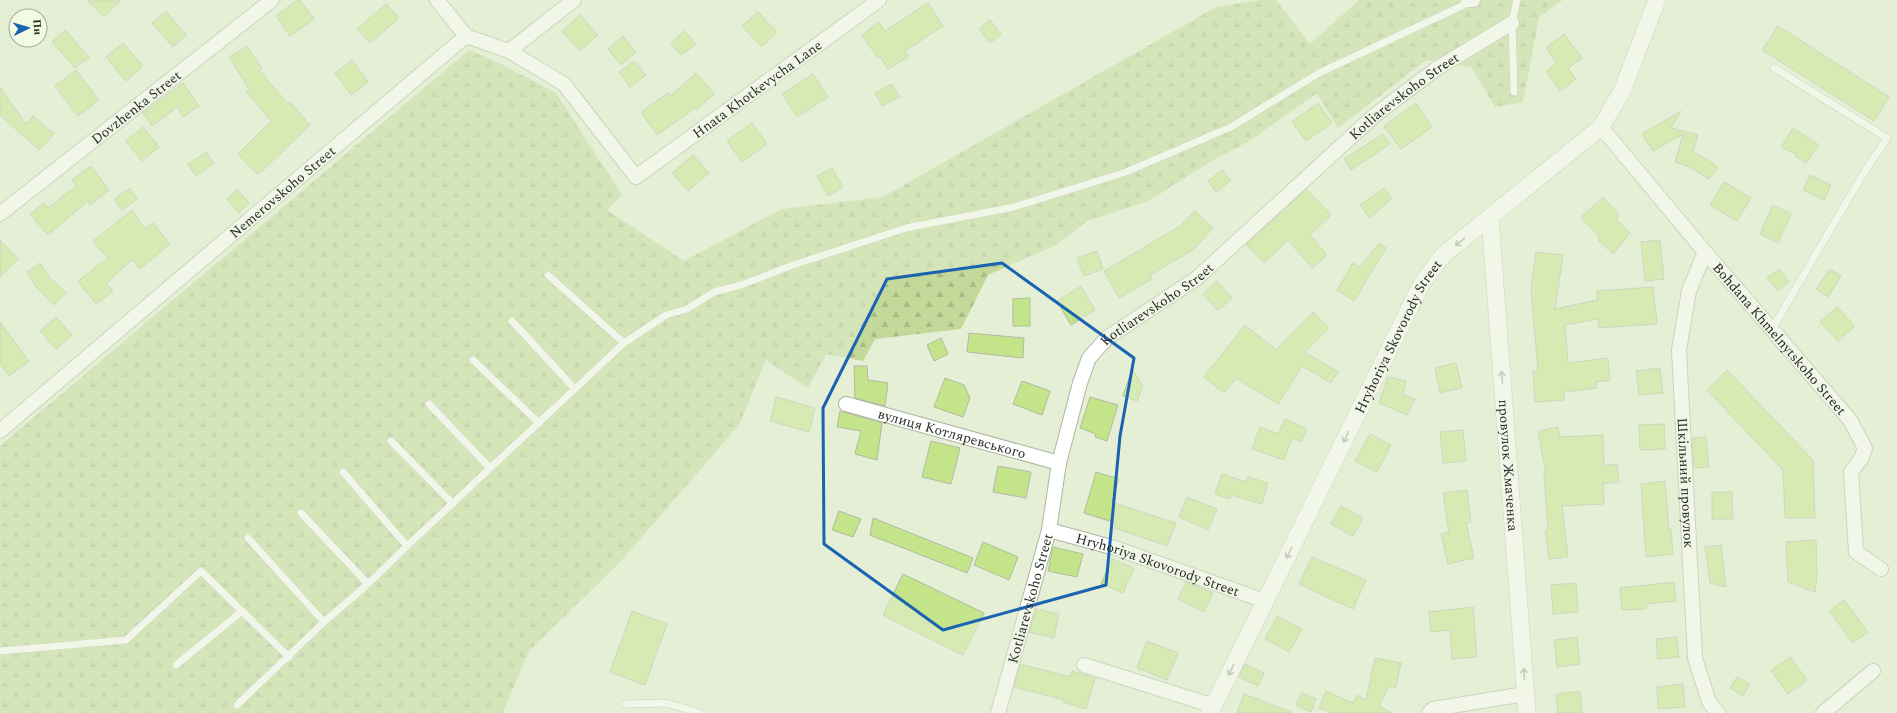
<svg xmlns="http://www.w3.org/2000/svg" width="1897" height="713" font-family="Spectral,serif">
<defs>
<pattern id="forest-firs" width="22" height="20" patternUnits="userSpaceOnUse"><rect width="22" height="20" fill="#c2d99a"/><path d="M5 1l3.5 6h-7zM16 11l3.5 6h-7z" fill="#a7ba84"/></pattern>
</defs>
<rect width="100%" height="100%" fill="#e5efd6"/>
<path fill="url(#forest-firs)" d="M 1260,0 L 1276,0 L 1310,44 L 1359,0 L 1563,0 L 1539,17 L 1523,102 L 1495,107 L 1471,67 L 1426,60 L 1338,128 L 1317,93 L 1251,140 L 1208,163 L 1148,201 L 1087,221 L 1056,245 L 988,275 L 961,329 L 875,339 L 863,361 L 826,354 L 808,388 L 766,360 L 739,425 L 621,561 L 529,651 L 503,713 L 0,713 L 0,446 L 469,50 L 501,64 L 556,93 L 622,195 L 607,210 L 684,261 L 782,209 L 883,197 L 1216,7 Z"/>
<path fill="#c4e48a" stroke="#b1baa3" d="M 87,0 L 121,0 L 104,17 Z
M 297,0 L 300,0 L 314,19 L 290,36 L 276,16 Z
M 928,3 L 943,26 L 905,51 L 908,57 L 888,69 L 880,56 L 878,58 L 862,35 L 879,22 L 885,31 Z
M 386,4 L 399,18 L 370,43 L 357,29 Z
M 166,11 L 186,35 L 173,47 L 152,23 Z
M 758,12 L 777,32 L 762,47 L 742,26 Z
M 580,15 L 598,35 L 580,51 L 562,31 Z
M 990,20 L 1001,34 L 990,43 L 979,29 Z
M 1778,26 L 1889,97 L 1874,121 L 1762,50 Z
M 65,30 L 89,57 L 75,68 L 52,42 Z
M 685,31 L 696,44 L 681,55 L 671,43 Z
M 1564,34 L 1582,58 L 1568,69 L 1576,79 L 1560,91 L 1546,71 L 1557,63 L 1546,48 Z
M 623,36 L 636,52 L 621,65 L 608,49 Z
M 123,43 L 143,66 L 126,81 L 106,57 Z
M 247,46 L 262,69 L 259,70 L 288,104 L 290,102 L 310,125 L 258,175 L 238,154 L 271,121 L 246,91 L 249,89 L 229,57 Z
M 352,60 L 368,82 L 351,95 L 335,73 Z
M 634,61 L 646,75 L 630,87 L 619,72 Z
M 76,70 L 99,100 L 78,116 L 55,86 Z
M 696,73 L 714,94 L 697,109 L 695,108 L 657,135 L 641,112 L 668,93 L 670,96 Z
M 813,74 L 828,97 L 797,117 L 782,94 Z
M 183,83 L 199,106 L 183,117 L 177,107 L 152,126 L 143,113 Z
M 892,84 L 900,97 L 882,106 L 875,93 Z
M 0,87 L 26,124 L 33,116 L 54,134 L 39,150 L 0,115 Z
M 1318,103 L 1332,123 L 1306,141 L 1292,122 Z
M 1416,103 L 1432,127 L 1401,149 L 1384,126 Z
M 1681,111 L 1671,128 L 1698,135 L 1693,151 L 1718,167 L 1709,179 L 1690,167 L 1675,162 L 1683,134 L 1653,151 L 1642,134 Z
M 752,123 L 767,144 L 742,162 L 727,141 Z
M 143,127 L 159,147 L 142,161 L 126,141 Z
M 1793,128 L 1819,145 L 1806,163 L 1795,156 L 1796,154 L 1781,147 Z
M 1383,134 L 1390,144 L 1351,170 L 1344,159 Z
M 206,152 L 214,163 L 196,176 L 188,164 Z
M 693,155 L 709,173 L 688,191 L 672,173 Z
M 91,166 L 109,190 L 90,205 L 88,201 L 48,235 L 30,214 L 44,203 L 48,208 L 76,186 L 72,180 Z
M 832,168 L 843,187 L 828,196 L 817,176 Z
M 1222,170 L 1231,180 L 1216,192 L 1208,181 Z
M 1810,175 L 1831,185 L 1824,200 L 1803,190 Z
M 1724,182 L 1751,198 L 1737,221 L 1710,205 Z
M 130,188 L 137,199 L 122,210 L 114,199 Z
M 1384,188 L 1392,198 L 1370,218 L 1360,205 Z
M 237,189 L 249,203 L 239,213 L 227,199 Z
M 1306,189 L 1331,215 L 1310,235 L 1327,255 L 1312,268 L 1288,240 L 1264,263 L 1246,245 Z
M 1603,197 L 1619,215 L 1616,219 L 1630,233 L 1613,254 L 1598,240 L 1600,238 L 1581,217 Z
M 1773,205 L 1791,214 L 1778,243 L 1760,234 Z
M 132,210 L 145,229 L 153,223 L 170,244 L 140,269 L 132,260 L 106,283 L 113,291 L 96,304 L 78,281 L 108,258 L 93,241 Z
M 1195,211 L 1213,228 L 1193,250 L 1150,275 L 1152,279 L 1119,298 L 1104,271 L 1180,226 Z
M 0,240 L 18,259 L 0,277 Z
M 1660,240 L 1664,279 L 1645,281 L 1641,242 Z
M 1379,243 L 1386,248 L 1354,301 L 1337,290 L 1353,263 L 1360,267 Z
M 1097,251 L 1103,269 L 1084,276 L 1077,258 Z
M 1536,252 L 1563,255 L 1555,309 L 1597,300 L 1597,291 L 1653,287 L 1657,324 L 1599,328 L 1598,319 L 1565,325 L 1568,363 L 1608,358 L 1610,380 L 1596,382 L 1597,388 L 1564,392 L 1564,400 L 1535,402 L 1533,372 L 1538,372 L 1531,289 Z
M 40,263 L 50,278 L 66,293 L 54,305 L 37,288 L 27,272 Z
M 1779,269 L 1789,282 L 1778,291 L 1767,278 Z
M 1830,269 L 1841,276 L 1828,297 L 1816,289 Z
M 1217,281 L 1232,298 L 1218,311 L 1203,294 Z
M 1081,286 L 1095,310 L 1071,325 L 1057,301 Z
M 1030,298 L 1030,326 L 1013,326 L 1013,299 Z
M 1837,307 L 1855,326 L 1838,341 L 1820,322 Z
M 1313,312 L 1329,328 L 1305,352 L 1338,372 L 1331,383 L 1302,366 L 1278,404 L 1236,378 L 1224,393 L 1204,377 L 1245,325 L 1276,350 Z
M 56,317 L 72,335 L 56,349 L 40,331 Z
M 0,322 L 29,361 L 9,376 L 0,364 Z
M 969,333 L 1024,338 L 1023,358 L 967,352 Z
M 941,338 L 948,354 L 934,361 L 927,345 Z
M 1456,363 L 1462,388 L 1440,393 L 1435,368 Z
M 854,366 L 867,366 L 868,380 L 888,383 L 885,406 L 855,398 Z
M 1660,368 L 1663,393 L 1639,395 L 1636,371 Z
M 1132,369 L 1143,386 L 1137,401 L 1123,396 Z
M 1727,370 L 1813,460 L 1815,518 L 1785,518 L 1783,470 L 1707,390 Z
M 1388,377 L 1406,381 L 1403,395 L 1415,399 L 1407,415 L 1379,403 Z
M 945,378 L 964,385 L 970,398 L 963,417 L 934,407 Z
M 1022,381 L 1050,391 L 1042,415 L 1013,404 Z
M 776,397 L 815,408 L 809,432 L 770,421 Z
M 1090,397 L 1118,405 L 1107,441 L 1095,437 L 1096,434 L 1080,428 Z
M 840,411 L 882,423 L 877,460 L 855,454 L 861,431 L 837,427 Z
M 1285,419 L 1307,429 L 1301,442 L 1292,438 L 1284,460 L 1252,449 L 1260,427 L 1278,434 Z
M 1664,424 L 1665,449 L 1640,450 L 1639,425 Z
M 1558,427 L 1560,437 L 1603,435 L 1604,466 L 1617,464 L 1619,482 L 1603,484 L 1604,504 L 1562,506 L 1568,557 L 1549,559 L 1545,531 L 1548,530 L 1544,474 L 1546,474 L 1538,431 Z
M 1463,430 L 1466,461 L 1443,463 L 1440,432 Z
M 1370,434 L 1391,445 L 1377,472 L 1355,461 Z
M 1706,437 L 1709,467 L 1694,468 L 1692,438 Z
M 931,441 L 960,448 L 951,484 L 922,477 Z
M 998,466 L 1031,472 L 1026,498 L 993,492 Z
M 1096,472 L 1119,479 L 1112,502 L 1176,523 L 1167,546 L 1114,528 L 1116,523 L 1084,513 Z
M 1222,474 L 1246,482 L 1248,477 L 1268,483 L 1262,504 L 1231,495 L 1230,499 L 1215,494 Z
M 1665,481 L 1669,530 L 1671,529 L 1673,554 L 1646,557 L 1641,484 Z
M 1467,490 L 1471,522 L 1466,523 L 1474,558 L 1448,564 L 1441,534 L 1449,532 L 1443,493 Z
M 1712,492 L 1732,492 L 1733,519 L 1712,519 Z
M 1187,497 L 1217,509 L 1208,530 L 1179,517 Z
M 1341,506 L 1363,518 L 1353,536 L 1331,524 Z
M 839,511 L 861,519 L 853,537 L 832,530 Z
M 873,518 L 973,558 L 967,573 L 870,535 Z
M 1816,540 L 1817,576 L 1815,592 L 1788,582 L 1786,542 Z
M 983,542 L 1018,557 L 1009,580 L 974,565 Z
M 1721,545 L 1726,587 L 1710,583 L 1705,547 Z
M 1053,547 L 1083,554 L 1077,577 L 1048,571 Z
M 1312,557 L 1366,580 L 1353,609 L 1299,584 Z
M 1112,559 L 1134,568 L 1123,593 L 1101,584 Z
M 903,574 L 984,613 L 963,655 L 883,615 Z
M 1186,582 L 1213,593 L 1204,612 L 1178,599 Z
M 1674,582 L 1676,601 L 1646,604 L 1646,609 L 1622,610 L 1620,588 Z
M 1576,583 L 1578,612 L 1553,614 L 1551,585 Z
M 1844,600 L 1868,632 L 1853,643 L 1829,611 Z
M 1473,607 L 1477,657 L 1452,659 L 1450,630 L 1431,632 L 1429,612 Z
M 1036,609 L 1059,614 L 1054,638 L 1029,632 Z
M 632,611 L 667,624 L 645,685 L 610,672 Z
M 1277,616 L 1302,629 L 1289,652 L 1265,639 Z
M 1577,637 L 1580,664 L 1557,667 L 1554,640 Z
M 1677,637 L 1679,657 L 1658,659 L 1656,639 Z
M 1147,641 L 1178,653 L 1167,680 L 1137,668 Z
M 1790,657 L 1807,680 L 1788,694 L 1771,671 Z
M 1375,658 L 1401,663 L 1396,687 L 1389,686 L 1379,706 L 1392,713 L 1331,713 L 1319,708 L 1326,691 L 1353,703 L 1357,695 L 1366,700 Z
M 1020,664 L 1070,677 L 1072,671 L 1095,678 L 1086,709 L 1063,702 L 1064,700 L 1014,687 Z
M 1245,664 L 1264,673 L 1258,686 L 1239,677 Z
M 1737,677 L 1750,684 L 1743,696 L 1730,688 Z
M 1683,684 L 1685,707 L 1658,709 L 1657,687 Z
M 1580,691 L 1582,713 L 1558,713 L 1556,694 Z
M 1302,693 L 1316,699 L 1311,712 L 1296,705 Z
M 1244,694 L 1291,712 L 1290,713 L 1237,713 Z"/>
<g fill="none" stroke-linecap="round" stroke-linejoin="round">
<defs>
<path id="service" d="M 1514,92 L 1512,23 L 1517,0
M 548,275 L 624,343
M 512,321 L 575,389
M 1772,329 L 1863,174 L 1887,138 L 1774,68
M 473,360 L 539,423
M 429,404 L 490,468
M 391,441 L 453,504
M 343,472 L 407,546
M 301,513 L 368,584
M 248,538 L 324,622
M 0,651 L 126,640 L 201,571 L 289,657
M 176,665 L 241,612
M 625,704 L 666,703 L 700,713
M 237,705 L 324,622 L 368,584 L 407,546 L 624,343 L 666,315 L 687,309 L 714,292 L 741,285 L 793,265 L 906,228 L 1014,207 L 1126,172 L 1231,127 L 1319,73 L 1472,1"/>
<g id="minor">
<path d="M 437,0 L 466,36"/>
<path d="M 1468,0 L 1473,0"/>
<path d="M 509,51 L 574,0"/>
<path id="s1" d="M 1601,127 L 1705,252 L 1850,420 L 1865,448 L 1861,459 L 1851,472 L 1856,552 L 1881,569"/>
<path id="s2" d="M 0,214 L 272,0"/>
<path id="s3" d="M 1705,252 L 1689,291 L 1679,350 L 1695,658 L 1709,702 L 1718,713"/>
<path id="s4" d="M 846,404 L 1059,463"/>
<path id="s5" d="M 0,431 L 466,36 L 509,51 L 564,84 L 636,177 L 879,0"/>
<path id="s6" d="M 1049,530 L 1115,548 L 1265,601"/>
<path d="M 1084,665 L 1214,706"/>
<path id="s7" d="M 998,713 L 1049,530 L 1059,463 L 1080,383 L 1089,358 L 1107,338 L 1197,278 L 1375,115 L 1436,69 L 1512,23"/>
<path d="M 1429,713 L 1433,709 L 1525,694"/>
<path d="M 1823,713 L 1873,671"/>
</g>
<g id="tertiary">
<path id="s8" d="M 1490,217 L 1527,713"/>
<path id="s9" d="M 1210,713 L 1422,283 L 1443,255 L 1601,127 L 1622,91 L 1657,0"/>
</g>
</defs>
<use href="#service" stroke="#adb69f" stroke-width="8"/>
<use href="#minor" stroke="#adb69f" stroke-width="16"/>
<use href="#tertiary" stroke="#adb69f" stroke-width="18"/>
<use href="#service" stroke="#fff" stroke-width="7"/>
<use href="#minor" stroke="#fff" stroke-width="14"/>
<use href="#tertiary" stroke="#fff" stroke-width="17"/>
</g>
<defs><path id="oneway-shaft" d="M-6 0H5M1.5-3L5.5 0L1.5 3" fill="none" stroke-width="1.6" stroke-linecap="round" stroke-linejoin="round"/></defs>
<g stroke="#9ea09c">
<use href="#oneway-shaft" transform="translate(1460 242) rotate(141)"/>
<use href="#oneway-shaft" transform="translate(1502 377) rotate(-94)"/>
<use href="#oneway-shaft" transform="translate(1346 437) rotate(116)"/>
<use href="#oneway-shaft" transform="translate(1289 553) rotate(116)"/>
<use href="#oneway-shaft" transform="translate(1231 670) rotate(116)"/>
<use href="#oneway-shaft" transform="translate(1524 674) rotate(-94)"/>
</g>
<path d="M0 0H1897V713H0ZM 1002,263 L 1134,358 L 1120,436 L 1106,585 L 943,630 L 824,544 L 823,408 L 887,279 Z" fill="#e5efd6" fill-opacity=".55" fill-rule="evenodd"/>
<path fill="none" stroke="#1a63b2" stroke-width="3" stroke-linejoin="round" d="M 1002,263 L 1134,358 L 1120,436 L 1106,585 L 943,630 L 824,544 L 823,408 L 887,279 Z"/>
<g text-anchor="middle" stroke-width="4" stroke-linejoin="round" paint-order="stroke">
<g font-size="14" fill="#282c23" stroke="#f2fce3">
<text dy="5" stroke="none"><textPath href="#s5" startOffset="988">Hnata Khotkevycha Lane</textPath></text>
<text dy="5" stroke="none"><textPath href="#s7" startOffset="778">Kotliarevskoho Street</textPath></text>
<text dy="5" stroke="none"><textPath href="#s2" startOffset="173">Dovzhenka Street</textPath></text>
<text dy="5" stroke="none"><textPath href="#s5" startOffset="370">Nemerovskoho Street</textPath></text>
<text dy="5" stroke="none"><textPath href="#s7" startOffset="454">Kotliarevskoho Street</textPath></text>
<text dy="5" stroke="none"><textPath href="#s9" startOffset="421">Hryhoriya Skovorody Street</textPath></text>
<text dy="5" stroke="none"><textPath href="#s1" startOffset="277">Bohdana Khmelnytskoho Street</textPath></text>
<text dy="5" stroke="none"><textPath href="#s4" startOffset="110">вулиця Котляревського</textPath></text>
<text dy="5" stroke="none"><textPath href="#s8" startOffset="249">провулок Жмаченка</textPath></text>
<text dy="5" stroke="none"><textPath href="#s3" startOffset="235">Шкільний провулок</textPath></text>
<text dy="5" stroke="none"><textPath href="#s6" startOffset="114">Hryhoriya Skovorody Street</textPath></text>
<text dy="5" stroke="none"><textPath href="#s7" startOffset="119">Kotliarevskoho Street</textPath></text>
</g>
</g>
<g transform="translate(28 28) rotate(85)"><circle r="19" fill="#f2fce3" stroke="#a1a996"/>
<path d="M0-3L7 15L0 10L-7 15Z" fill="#1a63b2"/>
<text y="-6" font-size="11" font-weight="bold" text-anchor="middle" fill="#282c23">Пн</text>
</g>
</svg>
